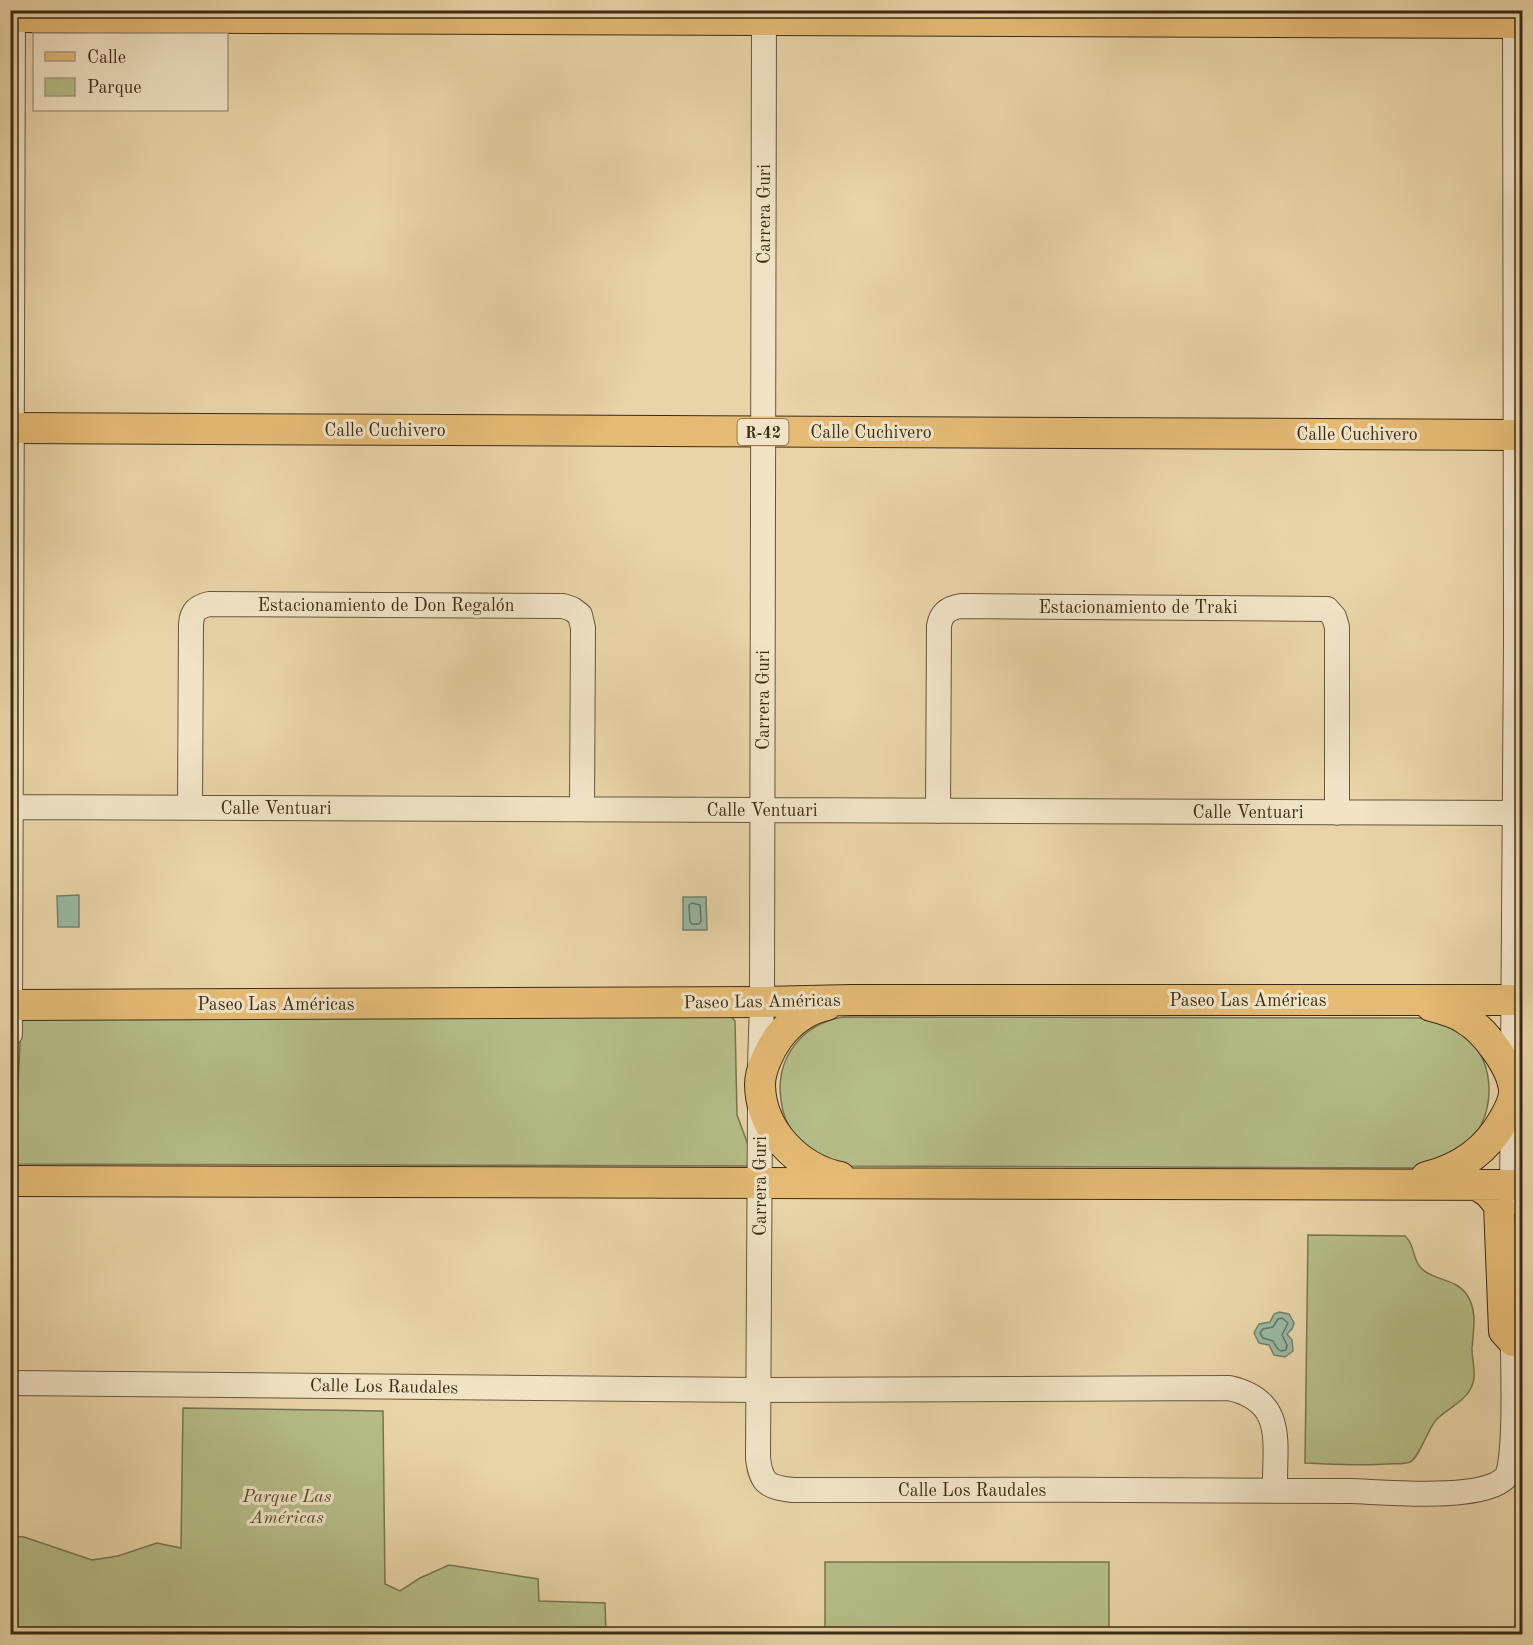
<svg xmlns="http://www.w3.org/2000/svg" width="1533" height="1645" font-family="'Old Standard TT',serif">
<rect width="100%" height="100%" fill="#e8d4a8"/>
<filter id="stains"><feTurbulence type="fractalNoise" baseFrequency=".00333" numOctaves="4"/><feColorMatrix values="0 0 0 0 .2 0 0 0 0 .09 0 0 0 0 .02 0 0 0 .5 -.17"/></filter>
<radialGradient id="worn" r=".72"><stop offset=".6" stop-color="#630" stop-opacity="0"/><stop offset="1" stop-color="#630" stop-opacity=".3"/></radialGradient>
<path fill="#b5bd89" stroke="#79744e" stroke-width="1.5" d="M 24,1017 L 732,1017 L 735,1021 L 737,1115 L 750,1150 L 748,1166 L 17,1164 L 14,1161 L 21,1025 Z
M 843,1017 L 1424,1018 C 1439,1021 1453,1027 1466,1037 C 1496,1061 1496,1114 1470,1141 C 1459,1152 1431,1162 1417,1168 L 849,1166 C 829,1160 812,1153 797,1138 C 788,1127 782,1113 781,1100 C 775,1058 802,1024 843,1017 Z
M 1308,1235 L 1405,1236 C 1415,1244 1412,1259 1421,1268 C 1433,1281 1456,1278 1467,1295 C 1478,1311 1473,1332 1472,1349 C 1472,1363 1478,1376 1470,1390 C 1463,1403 1446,1409 1436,1420 C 1428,1429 1419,1458 1410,1462 C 1403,1465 1395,1463 1387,1464 C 1360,1466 1332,1464 1305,1463 Z
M 183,1408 L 383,1411 L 385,1584 L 400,1591 L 420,1578 L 449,1565 L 538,1579 L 539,1601 L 605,1603 L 606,1634 L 11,1634 L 11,1536 L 24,1537 L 92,1560 L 118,1556 L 157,1543 L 181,1548 Z
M 825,1562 L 1109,1562 L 1109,1634 L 825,1634 Z"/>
<path fill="#98b8a4" stroke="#74806a" stroke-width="1.5" d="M 79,895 L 79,927 L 58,927 L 57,896 Z
M 683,897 L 706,897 L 707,930 L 683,930 Z
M 1279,1312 L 1289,1314 L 1294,1323 L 1292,1329 L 1287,1334 L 1292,1340 L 1293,1351 L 1285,1357 L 1274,1355 L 1269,1345 L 1259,1343 L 1254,1333 L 1259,1324 L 1270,1322 L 1274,1314 Z"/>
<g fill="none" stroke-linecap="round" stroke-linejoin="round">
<path stroke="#6a725c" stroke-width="1.5" d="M 692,903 L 700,905 L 701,921 L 699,924 L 692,924 L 690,922 L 689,905 Z
M 1282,1318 L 1288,1323 L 1282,1335 L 1287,1345 L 1286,1350 L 1281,1351 L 1277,1348 L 1273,1341 L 1263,1338 L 1260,1333 L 1263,1329 L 1273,1327 L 1278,1319 Z"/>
<defs>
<path id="minor" d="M 10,807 L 1514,813
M 190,807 L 191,624 C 192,611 197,607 209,604 L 563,606 L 572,609 L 580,615 L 583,628 L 582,809
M 938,811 L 939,626 C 941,613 948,608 961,606 L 1327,609 L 1334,617 L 1337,627 L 1337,813
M 10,1034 L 13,10
M 760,1067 L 762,1002 L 764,10
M 760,1105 L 758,1458 C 761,1484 768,1487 793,1490 C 979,1490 1165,1489 1351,1491 C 1385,1492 1483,1502 1506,1477 C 1517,1464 1513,1347 1512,1324
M 1512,1202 L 1516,639 L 1515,10
M 10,1383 L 758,1390 L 1229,1388 C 1287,1401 1274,1443 1275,1490"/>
<path id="major" d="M 10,17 L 1522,23
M 10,428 L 1522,435
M 10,1005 L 762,1002 L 851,1000 L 1522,1000
M 827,1005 C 807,1009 790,1022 778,1038 C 769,1051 760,1070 760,1085 C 761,1131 798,1168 840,1177
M 1426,1177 C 1460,1169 1487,1150 1504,1119 C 1508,1112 1513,1103 1514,1094 C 1515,1070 1485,1030 1465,1019 C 1455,1012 1443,1009 1431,1006
M 10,1181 L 1522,1185
M 1476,1184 L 1489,1193 L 1499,1205 L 1504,1331 L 1513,1341"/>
</defs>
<use href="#minor" stroke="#685538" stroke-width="26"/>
<use href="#major" stroke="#3d2b13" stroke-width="32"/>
<use href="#minor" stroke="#f0e3c6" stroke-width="24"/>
<use href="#major" stroke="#e4ba74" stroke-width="30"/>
</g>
<g text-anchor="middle" stroke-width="6" stroke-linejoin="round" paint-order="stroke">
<rect fill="#f0e3c6" stroke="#736249" stroke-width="1.5" x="737.5" y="419" width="51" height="26" rx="4.5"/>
<g font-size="16" font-weight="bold" fill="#3d2b13">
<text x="763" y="438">R-42</text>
</g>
<g font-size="18" fill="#3d2b13" stroke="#f0e3c6">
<text transform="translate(764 214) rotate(-90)" y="6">Carrera Guri</text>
<text x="385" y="436">Calle Cuchivero</text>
<text x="871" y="438">Calle Cuchivero</text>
<text x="1357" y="440">Calle Cuchivero</text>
<text x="386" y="611">Estacionamiento de Don Regalón</text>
<text x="1138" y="613">Estacionamiento de Traki</text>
<text transform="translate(763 700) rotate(-90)" y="6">Carrera Guri</text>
<text x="276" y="814">Calle Ventuari</text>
<text x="762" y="816">Calle Ventuari</text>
<text x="1248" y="818">Calle Ventuari</text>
<text x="1248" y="1006">Paseo Las Américas</text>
<text transform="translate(762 1001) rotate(-1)" y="6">Paseo Las Américas</text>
<text x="276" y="1010">Paseo Las Américas</text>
<text transform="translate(760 1186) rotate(-90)" y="6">Carrera Guri</text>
<text transform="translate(384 1386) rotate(1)" y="6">Calle Los Raudales</text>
<text x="972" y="1496">Calle Los Raudales</text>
</g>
<g font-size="18" font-style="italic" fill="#55482b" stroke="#f0e3c6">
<text x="287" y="1502">Parque Las<tspan x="287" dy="21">Américas</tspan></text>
</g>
</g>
<rect width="1533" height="1645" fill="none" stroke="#e8d4a8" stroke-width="36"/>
<rect x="12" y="12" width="1509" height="1621" fill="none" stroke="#3d2b13" stroke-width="3"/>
<rect x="18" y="18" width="1497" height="1609" fill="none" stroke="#3d2b13" stroke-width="1.5"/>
<rect x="33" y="33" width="195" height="78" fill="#f0e3c6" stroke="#a8997e" stroke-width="1.5"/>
<rect x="45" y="52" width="30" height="9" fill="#e4ba74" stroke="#a8997e" stroke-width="1.5"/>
<text x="87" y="63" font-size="18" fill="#3d2b13">Calle</text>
<rect x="45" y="78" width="30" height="18" fill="#b5bd89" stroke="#a8997e" stroke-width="1.5"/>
<text x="87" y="93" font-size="18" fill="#3d2b13">Parque</text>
<rect width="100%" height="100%" filter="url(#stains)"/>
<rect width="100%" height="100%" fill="url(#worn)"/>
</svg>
